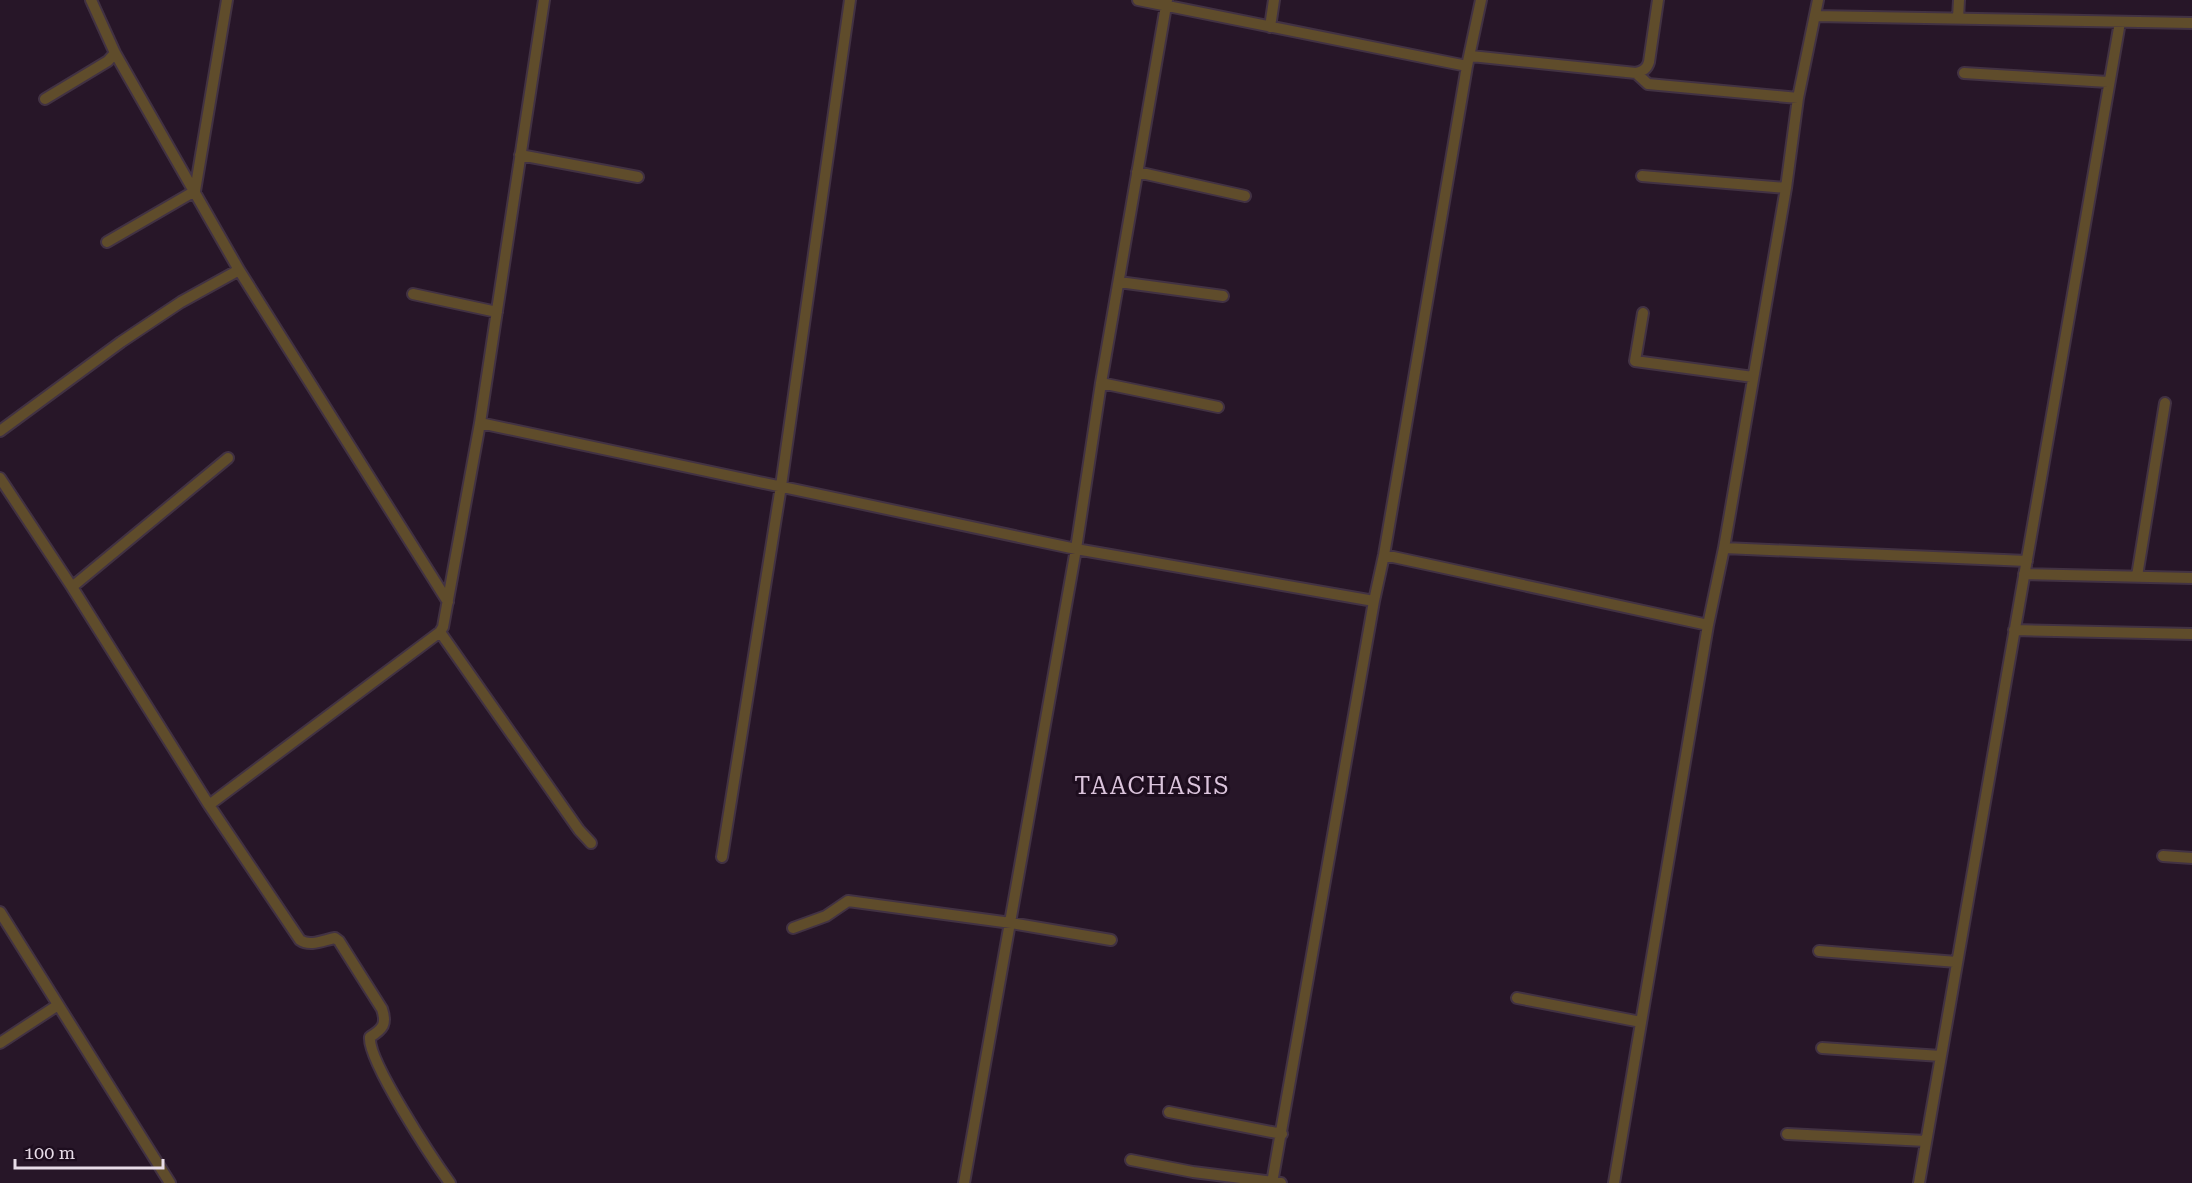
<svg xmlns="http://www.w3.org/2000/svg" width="2192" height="1183" font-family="'Roboto Serif',serif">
<rect width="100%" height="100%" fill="#271628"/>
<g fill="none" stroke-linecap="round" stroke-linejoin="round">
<defs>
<path id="minor" d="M 91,0 L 115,53 L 239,270 L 448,602
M 1138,0 L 1467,66
M 1815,16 L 2192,23
M 1958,18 L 1959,0
M 1270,27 L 1274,0
M 1471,56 L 1636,73 C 1643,71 1647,69 1649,62 L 1658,0
M 1636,73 L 1648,84 L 1798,98
M 1964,73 L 2108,82
M 45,99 L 108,61 L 115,53
M 520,155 L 638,177
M 1137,172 L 1245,196
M 1642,176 L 1786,188
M 107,242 L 195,191 L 227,0
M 1119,282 L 1223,296
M 413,294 L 497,312
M 1643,313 L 1635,361 L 1753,377
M 1101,383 L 1218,407
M 480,423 L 1076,549 L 1374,601
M 0,431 L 121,342 L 181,302 L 239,270
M 0,478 L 72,587 L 209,805 L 300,940 C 310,947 324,940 335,938 L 339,941 L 382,1009 C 387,1024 383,1029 370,1037 C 367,1060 434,1161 450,1183
M 1724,548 L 2027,561
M 1384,555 L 1708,625
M 2024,574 L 2192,578
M 2137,576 L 2165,403
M 72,587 L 228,458
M 2014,630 L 2192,634
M 440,632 L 579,830 L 591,843
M 209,805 L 440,632 L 443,627 L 480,423 L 544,0
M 2163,856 L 2192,858
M 722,857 L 781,486 L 850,0
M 0,912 L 170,1183
M 793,928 L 826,916 L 848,901 L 1011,923 L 1111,940
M 1819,951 L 1957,962
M 1517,998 L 1641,1022
M 0,1043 L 58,1005
M 1822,1048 L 1941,1056
M 1169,1112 L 1282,1134
M 1787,1134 L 1926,1141
M 1131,1160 L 1193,1172 L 1281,1183
M 964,1183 L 1076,549 L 1101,383 L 1167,0
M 1272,1183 L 1374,601 L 1384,555 L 1467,66 L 1481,0
M 1614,1183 L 1708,625 L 1724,548 L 1786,188 L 1798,98 L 1818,0
M 1919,1183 L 2120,22"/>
</defs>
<use href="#minor" stroke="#423243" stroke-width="14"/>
<use href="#minor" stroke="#5f4c2b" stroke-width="10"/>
</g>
<g text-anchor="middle" stroke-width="6" stroke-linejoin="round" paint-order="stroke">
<g font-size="24" letter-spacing="1.5" fill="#dbc4dc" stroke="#1d0d1e">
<text x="1152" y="794">TAACHASIS</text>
</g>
</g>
<path d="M15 1159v9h148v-9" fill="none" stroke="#e8dce8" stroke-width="3"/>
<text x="24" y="1159" font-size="18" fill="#e8dce8" stroke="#1d0d1e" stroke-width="4.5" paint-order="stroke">100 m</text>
</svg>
